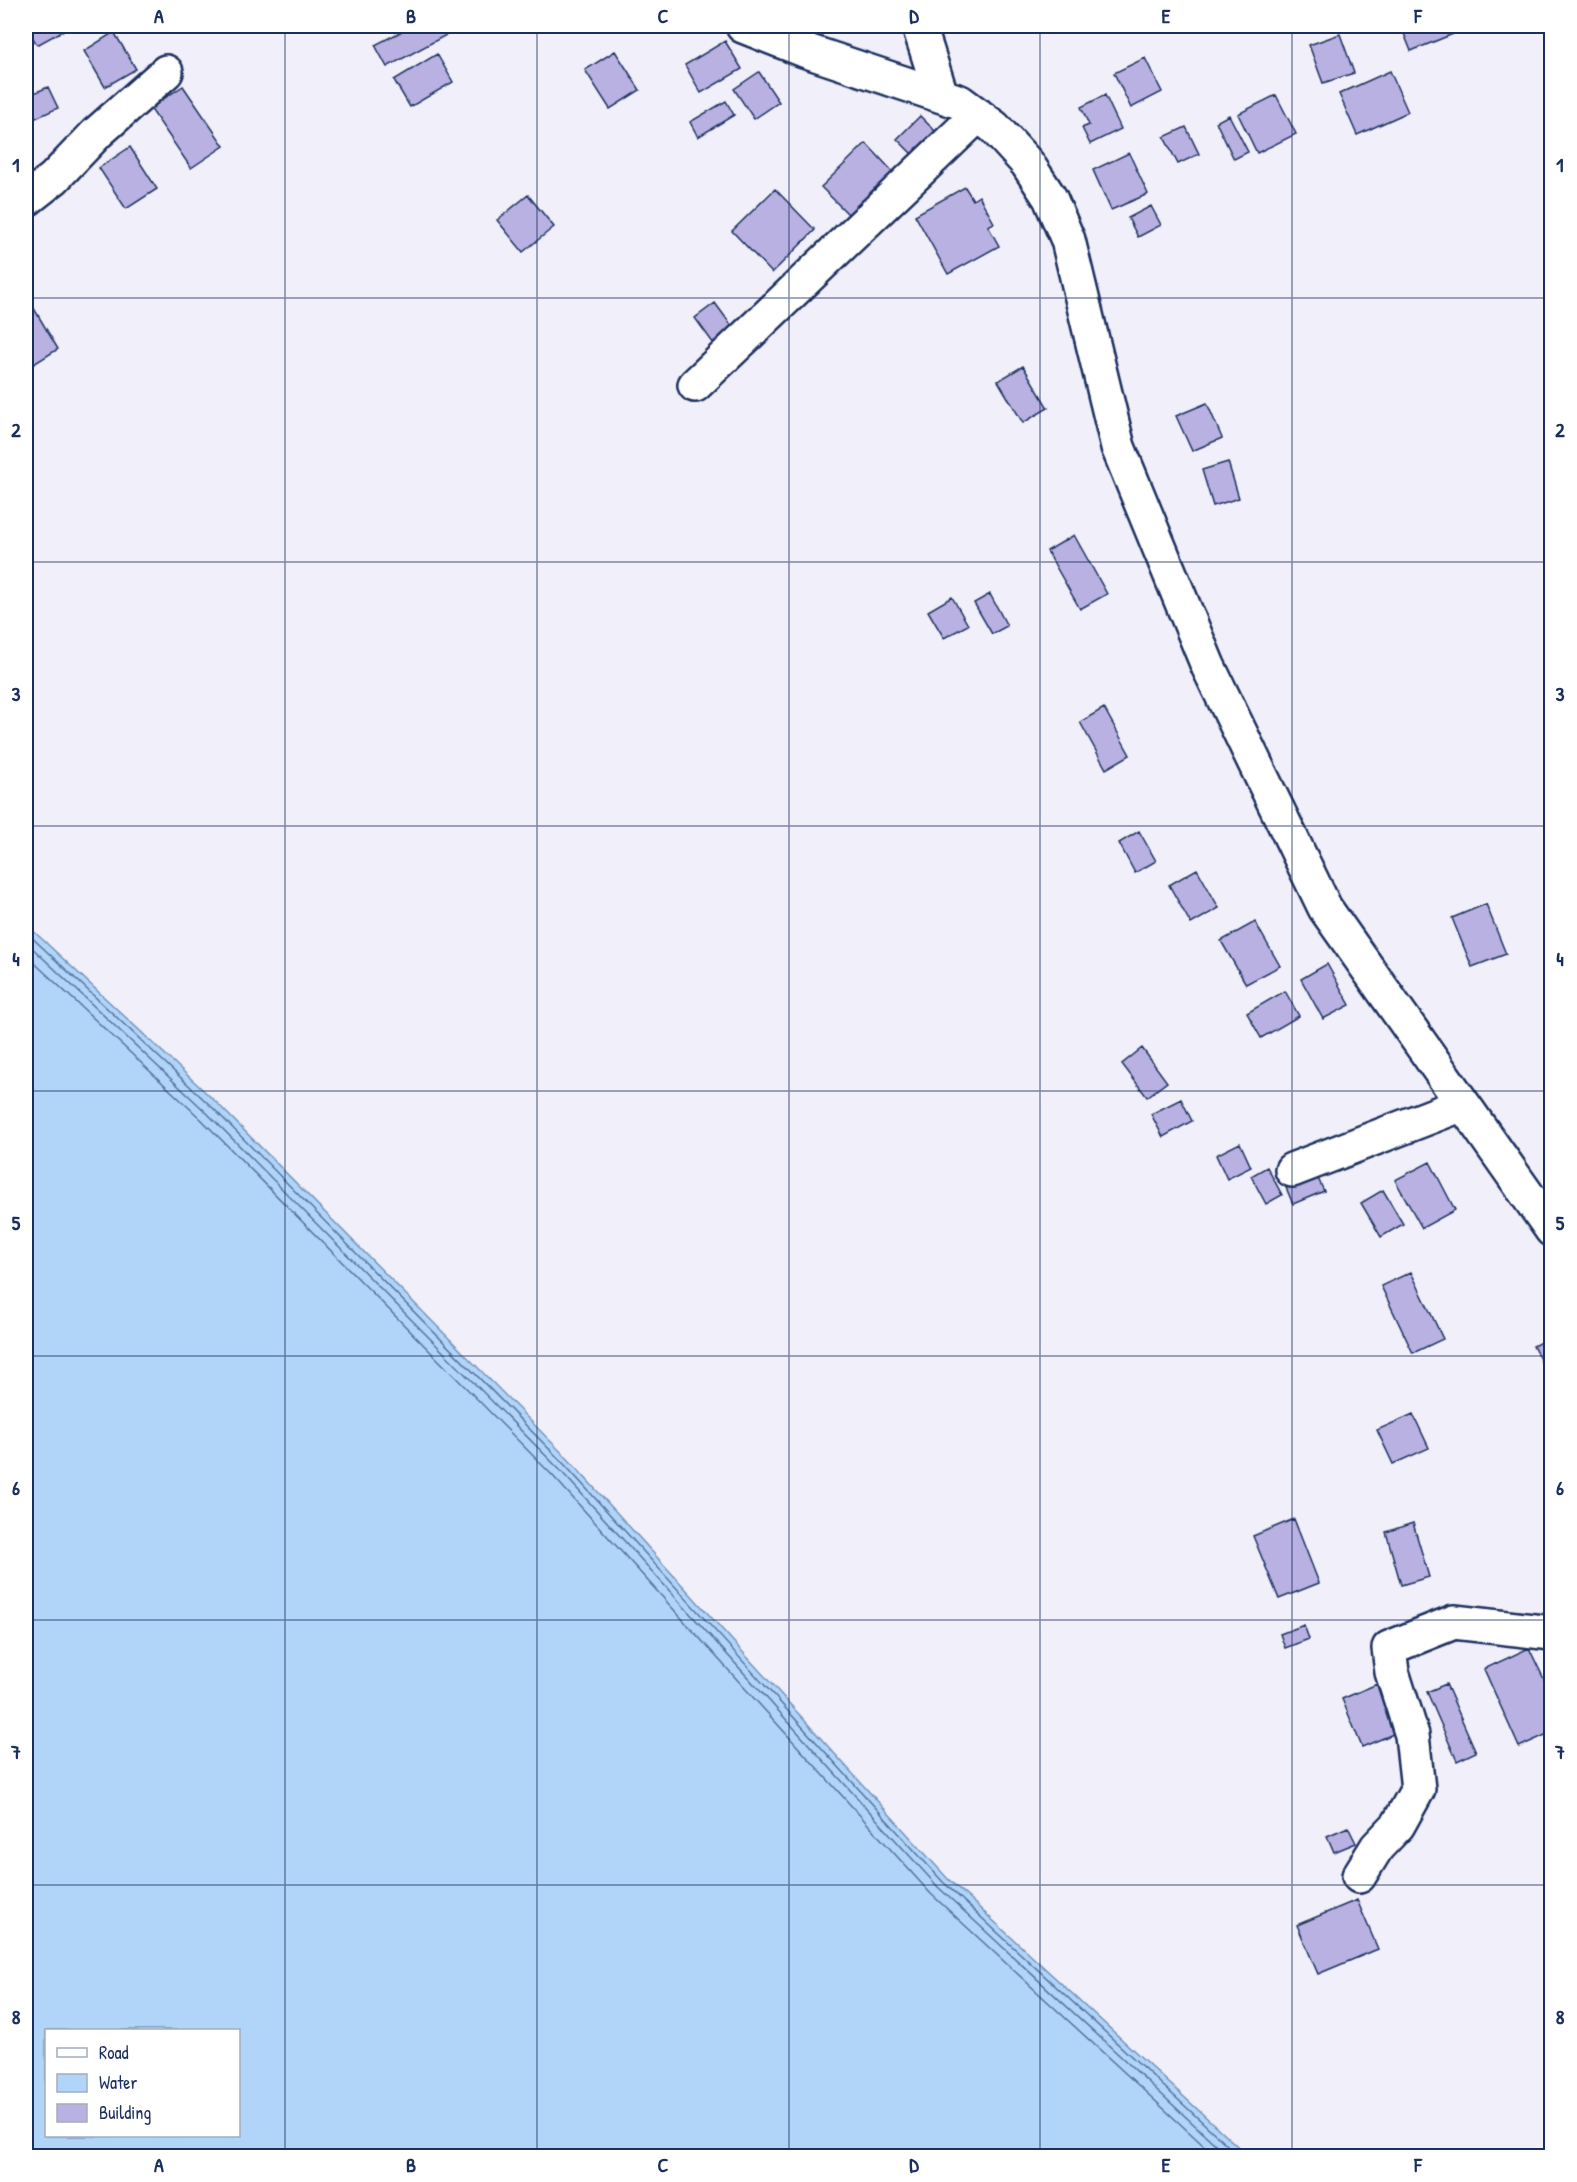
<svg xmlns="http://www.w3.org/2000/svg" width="1577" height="2182" font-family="'Patrick Hand',sans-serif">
<rect width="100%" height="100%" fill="#f1eff9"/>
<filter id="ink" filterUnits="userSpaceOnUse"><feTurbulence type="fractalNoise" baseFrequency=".0167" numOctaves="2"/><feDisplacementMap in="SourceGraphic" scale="12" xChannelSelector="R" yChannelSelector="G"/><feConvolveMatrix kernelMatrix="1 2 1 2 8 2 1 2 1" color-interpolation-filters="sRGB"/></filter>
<g filter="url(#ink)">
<path fill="#b1d5f9" stroke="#7593bb" stroke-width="1.5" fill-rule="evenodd" d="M 26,924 L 217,1103 L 570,1461 L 947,1878 L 1248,2156 L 26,2156 ZM 46,2030 L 238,2030 L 238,2136 L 46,2136 Z"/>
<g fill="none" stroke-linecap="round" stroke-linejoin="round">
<path stroke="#57719c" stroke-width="1.5" d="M 26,932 L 213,1108 L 565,1465 L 943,1882 L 1239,2156
M 26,942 L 207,1113 L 560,1470 L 938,1887 L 1228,2156
M 26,955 L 201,1119 L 553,1476 L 931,1894 L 1215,2156"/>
</g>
<path fill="#b8b1e2" stroke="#1b2f5e" stroke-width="1.5" d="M 26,26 L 67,26 L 68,28 L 37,45 Z
M 412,26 L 444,26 L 448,34 L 387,67 L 375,45 Z
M 1401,26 L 1449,26 L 1453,34 L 1411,51 Z
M 114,32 L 136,69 L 105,87 L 84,51 Z
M 1340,34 L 1354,73 L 1323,83 L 1309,45 Z
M 725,41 L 742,69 L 701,93 L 685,65 Z
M 615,51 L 640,90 L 610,109 L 585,70 Z
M 437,54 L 453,82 L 410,107 L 394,80 Z
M 1145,58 L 1162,92 L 1131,108 L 1114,73 Z
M 1390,71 L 1408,112 L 1357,135 L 1339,94 Z
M 759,72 L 779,102 L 754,119 L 734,89 Z
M 183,86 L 224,146 L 191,168 L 150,108 Z
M 48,87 L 58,108 L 36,118 L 27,96 Z
M 1105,95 L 1121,129 L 1090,144 L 1082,128 L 1089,125 L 1081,107 Z
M 1276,95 L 1296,134 L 1257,153 L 1238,114 Z
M 726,101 L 734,115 L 698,137 L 690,122 Z
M 1229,115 L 1248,152 L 1234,159 L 1216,122 Z
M 920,116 L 942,138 L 919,161 L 897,139 Z
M 1186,127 L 1199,154 L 1178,164 L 1164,137 Z
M 866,143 L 894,173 L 850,216 L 821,187 Z
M 130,147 L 157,189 L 126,209 L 99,168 Z
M 1129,153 L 1148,194 L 1111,210 L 1093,170 Z
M 965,187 L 973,200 L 979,196 L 994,223 L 988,226 L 999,246 L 948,274 L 915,215 Z
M 775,189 L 815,230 L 772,273 L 732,231 Z
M 528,195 L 554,227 L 523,252 L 497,220 Z
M 1151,206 L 1161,225 L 1138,237 L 1128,218 Z
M 26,295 L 58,349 L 26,369 Z
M 715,303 L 737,333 L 716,347 L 695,318 Z
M 1023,366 L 1048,408 L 1023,423 L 998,381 Z
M 1207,403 L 1222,438 L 1192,451 L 1176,416 Z
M 1228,462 L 1239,498 L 1213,506 L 1202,470 Z
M 1074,535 L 1107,594 L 1080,609 L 1047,551 Z
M 990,594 L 1007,626 L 992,634 L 974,603 Z
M 952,597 L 968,625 L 944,638 L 928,611 Z
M 1104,708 L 1130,755 L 1106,769 L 1080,722 Z
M 1139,831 L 1156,861 L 1135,873 L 1119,843 Z
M 1197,869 L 1219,908 L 1191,924 L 1169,885 Z
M 1486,904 L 1506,954 L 1472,967 L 1452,918 Z
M 1255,922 L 1280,966 L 1246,984 L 1221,941 Z
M 1327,964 L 1350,1005 L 1323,1019 L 1301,979 Z
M 1285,991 L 1299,1016 L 1261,1038 L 1247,1013 Z
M 1142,1048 L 1167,1082 L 1147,1097 L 1122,1064 Z
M 1181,1099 L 1192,1121 L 1163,1137 L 1151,1114 Z
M 1240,1143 L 1251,1167 L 1227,1179 L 1216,1155 Z
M 1430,1162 L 1455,1210 L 1422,1228 L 1395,1180 Z
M 1267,1167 L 1282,1195 L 1266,1204 L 1251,1176 Z
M 1314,1170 L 1324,1191 L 1293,1204 L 1284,1183 Z
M 1383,1190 L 1403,1224 L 1381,1237 L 1361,1203 Z
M 1411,1272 L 1443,1339 L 1413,1353 L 1381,1286 Z
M 1552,1336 L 1552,1379 L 1551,1380 L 1533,1346 Z
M 1413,1414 L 1429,1448 L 1393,1464 L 1377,1430 Z
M 1294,1519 L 1319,1583 L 1279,1599 L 1253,1536 Z
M 1413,1523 L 1429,1577 L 1401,1585 L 1386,1532 Z
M 1304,1625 L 1309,1639 L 1285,1648 L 1280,1634 Z
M 1529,1648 L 1552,1696 L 1552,1732 L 1519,1747 L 1484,1669 Z
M 1377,1684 L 1398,1732 L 1362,1747 L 1342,1699 Z
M 1446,1684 L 1476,1752 L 1457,1761 L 1427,1692 Z
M 1348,1827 L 1356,1843 L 1334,1852 L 1327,1836 Z
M 1357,1900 L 1378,1949 L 1318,1974 L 1297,1925 Z"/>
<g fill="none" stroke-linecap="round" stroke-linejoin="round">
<defs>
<path id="minor" d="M 743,26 L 804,50 L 960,102 L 994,127 L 1027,163 L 1050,198 L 1068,240 L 1118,447 L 1208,666 L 1325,908 L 1552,1230
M 919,26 L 941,95
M 26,200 L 54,178 L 97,133 L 166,72
M 695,385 L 978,115
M 1292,1170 L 1463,1104
M 1359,1876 L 1377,1847 L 1398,1825 L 1418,1789 L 1412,1735 L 1392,1672 L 1389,1648 L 1454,1622 L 1552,1633"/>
</defs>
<use href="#minor" stroke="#1b2f5e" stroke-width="38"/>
<use href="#minor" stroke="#fff" stroke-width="33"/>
</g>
</g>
<path fill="none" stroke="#1b2f5e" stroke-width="1.5" stroke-opacity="0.55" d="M 285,26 L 285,2156M 537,26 L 537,2156M 789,26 L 789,2156M 1040,26 L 1040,2156M 1292,26 L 1292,2156M 26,298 L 1552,298M 26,562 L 1552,562M 26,826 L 1552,826M 26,1091 L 1552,1091M 26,1356 L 1552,1356M 26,1620 L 1552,1620M 26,1885 L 1552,1885"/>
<rect width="1577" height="2182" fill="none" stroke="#fff" stroke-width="66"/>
<rect x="45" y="2029" width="195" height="108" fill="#ffffff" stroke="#a4acbf" stroke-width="1.5"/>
<rect x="57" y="2048" width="30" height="9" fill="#ffffff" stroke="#a4acbf" stroke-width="1.5"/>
<text x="99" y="2059" font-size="18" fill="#1b2f5e">Road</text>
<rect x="57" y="2074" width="30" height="18" fill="#b1d5f9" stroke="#a4acbf" stroke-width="1.5"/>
<text x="99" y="2089" font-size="18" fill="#1b2f5e">Water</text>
<rect x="57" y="2104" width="30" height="18" fill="#b8b1e2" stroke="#a4acbf" stroke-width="1.5"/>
<text x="99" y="2119" font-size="18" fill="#1b2f5e">Building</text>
<rect x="33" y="33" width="1511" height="2116" fill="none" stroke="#1b2f5e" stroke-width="2"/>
<g font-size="20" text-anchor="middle" font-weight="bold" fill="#1b2f5e">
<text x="159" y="23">A</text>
<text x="411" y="23">B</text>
<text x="663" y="23">C</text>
<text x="914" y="23">D</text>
<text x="1166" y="23">E</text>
<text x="1418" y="23">F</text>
<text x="16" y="172">1</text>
<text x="1560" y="172">1</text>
<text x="16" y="437">2</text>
<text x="1560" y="437">2</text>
<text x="16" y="701">3</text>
<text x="1560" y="701">3</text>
<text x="16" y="966">4</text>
<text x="1560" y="966">4</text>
<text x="16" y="1230">5</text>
<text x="1560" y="1230">5</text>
<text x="16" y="1495">6</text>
<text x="1560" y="1495">6</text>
<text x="16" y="1759">7</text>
<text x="1560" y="1759">7</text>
<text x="16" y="2024">8</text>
<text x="1560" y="2024">8</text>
<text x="159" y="2172">A</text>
<text x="411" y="2172">B</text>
<text x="663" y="2172">C</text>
<text x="914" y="2172">D</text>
<text x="1166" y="2172">E</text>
<text x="1418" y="2172">F</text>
</g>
</svg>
